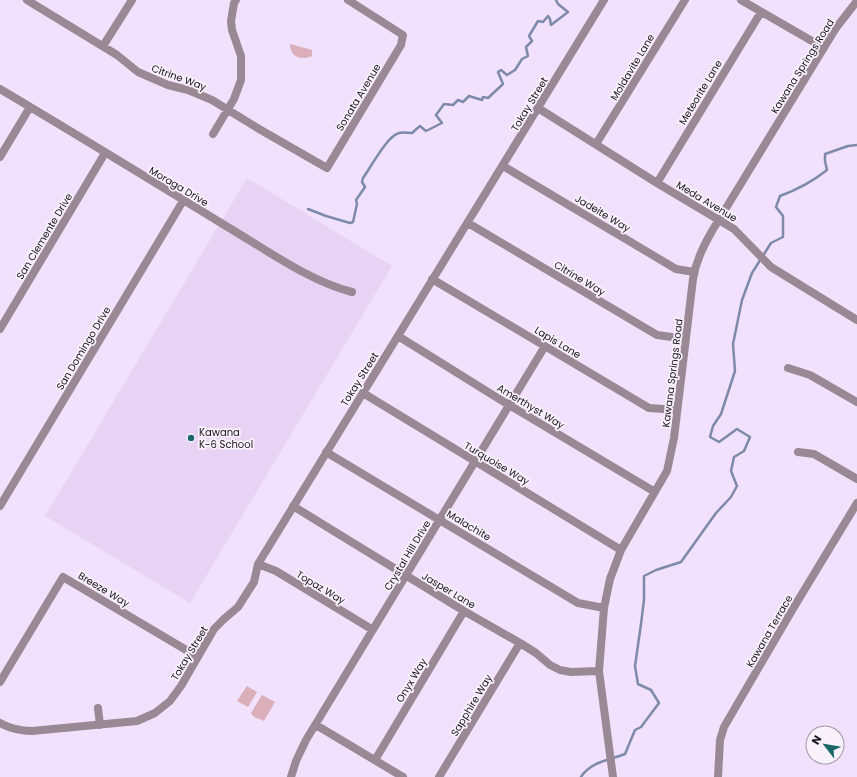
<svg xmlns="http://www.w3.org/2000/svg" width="857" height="777" font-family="Poppins,sans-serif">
<rect width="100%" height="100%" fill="#f2e1fc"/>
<path fill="#e8d3f4" d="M 247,178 L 392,266 L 190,603 L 45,516 Z"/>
<path fill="#daafba" d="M 290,44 L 312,50 L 312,56 C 301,61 290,57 290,44 Z
M 247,686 L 257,692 L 248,707 L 237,701 Z
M 262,695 L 275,702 L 264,721 C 259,718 254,719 251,713 Z"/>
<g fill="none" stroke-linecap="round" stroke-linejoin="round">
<path stroke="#7e8aa9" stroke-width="2.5" d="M 308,209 L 326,216 L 350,223 L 353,222 L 357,204 L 356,200 L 365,187 L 362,182 L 363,178 C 371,167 387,136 399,133 C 403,132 408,133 412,133 L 420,126 L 426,131 L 442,123 L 436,115 L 444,104 L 453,105 L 458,100 L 463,102 L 469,96 L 482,100 L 483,97 L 488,98 L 503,84 L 498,72 L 501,70 L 507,75 L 515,70 L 522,59 L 528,56 L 526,47 L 532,41 L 529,36 L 538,21 L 543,22 L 548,16 L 550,19 L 551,25 L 568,12 L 558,4 L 556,0
M 581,777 C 590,762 609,760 625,754 L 635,730 L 641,727 L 659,703 L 651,690 L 638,684 L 635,666 L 641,624 L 644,600 L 644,576 L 656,570 L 681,562 L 716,513 L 731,497 L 737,486 L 731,471 L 734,457 L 744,451 L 750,437 L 737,429 L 719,442 L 710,437 L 713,426 L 721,414 L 735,371 L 733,344 L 742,300 L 752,273 L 771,243 L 783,237 L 783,216 L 776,207 L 780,196 C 799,189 812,182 827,170 L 825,161 L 825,154 L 848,146 L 857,145"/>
<path stroke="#9b8895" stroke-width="8" d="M 27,0 L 117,55 L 138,72 L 168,85 L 188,90 L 212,100 L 259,129 L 327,168 L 401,45 L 403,35 L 348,0
M 741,0 L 824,48
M 103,46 L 132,0
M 0,89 C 76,134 151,180 226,226 C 265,249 309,281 352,292
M 538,108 L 657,183 L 734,229 L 771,267 L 857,320
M 213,134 L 234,99 L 241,80 L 241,56 L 232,30 L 231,21 L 234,3 L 236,0
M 596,144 L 685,0
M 0,157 L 30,107
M 503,166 L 676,269 L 694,272
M 657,183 L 761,12
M 468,223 L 657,335 L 686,339
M 432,279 L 649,408 L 677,410
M 0,329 L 105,153
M 398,336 L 509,405 L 655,492
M 788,368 L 810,375 L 857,402
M 363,393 L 621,550
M 326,452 L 578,603 L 604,608
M 798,452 L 814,454 L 857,479
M 0,506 L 183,201
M 293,506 L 464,611 L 520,643 L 536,653 L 550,665 L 560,670 L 571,672 L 599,671
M 258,564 L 276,571 L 373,630
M 0,682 L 63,577 L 198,657
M 98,708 L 100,725
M 0,723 C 11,729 20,731 32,731 L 137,721 L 155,713 L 170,701 L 181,686 L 214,629 L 224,619 L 238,607 L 254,582 L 258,564 L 604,0
M 316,725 L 403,777
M 375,760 L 464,611
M 291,777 L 296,761 L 306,740 L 545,346
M 439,777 L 520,643
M 613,777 L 599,671 L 604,608 L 610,579 L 621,550 L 667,471 L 674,438 L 693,279 C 696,261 703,247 712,231 L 836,28 L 857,1
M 718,777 L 720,740 L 724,727 L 794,607 L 857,503"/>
</g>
<circle fill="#196766" stroke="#f9f2fd" stroke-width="1.5" cx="191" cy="438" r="4"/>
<g text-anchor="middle" stroke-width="3.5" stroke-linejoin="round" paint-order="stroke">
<g font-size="10" fill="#19131c" stroke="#f9f2fd">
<text transform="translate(802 66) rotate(-58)" y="4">Kawana Springs Road</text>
<text transform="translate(632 67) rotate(-59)" y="4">Moldavite Lane</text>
<text transform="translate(179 77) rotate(20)" y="4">Citrine Way</text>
<text transform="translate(700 92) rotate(-59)" y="4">Meteorite Lane</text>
<text transform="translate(358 97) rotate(-59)" y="4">Sonata Avenue</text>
<text transform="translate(529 104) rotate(-59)" y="4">Tokay Street</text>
<text transform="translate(179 186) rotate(31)" y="4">Moraga Drive</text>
<text transform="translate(707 201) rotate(31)" y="4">Meda Avenue</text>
<text transform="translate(603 213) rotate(31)" y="4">Jadeite Way</text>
<text transform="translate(44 236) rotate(-59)" y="4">San Clemente Drive</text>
<text transform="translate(580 278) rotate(31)" y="4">Citrine Way</text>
<text transform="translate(558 342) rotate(31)" y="4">Lapis Lane</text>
<text transform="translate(83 348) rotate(-59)" y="4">San Domingo Drive</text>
<text transform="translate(672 373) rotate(-83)" y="4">Kawana Springs Road</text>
<text transform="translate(359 379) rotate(-58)" y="4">Tokay Street</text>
<text transform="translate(531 406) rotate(31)" y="4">Amerthyst Way</text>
<text transform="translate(497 463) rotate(31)" y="4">Turquoise Way</text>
<text transform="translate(469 525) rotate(31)" y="4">Malachite</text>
<text transform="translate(407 555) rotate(-59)" y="4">Crystal Hill Drive</text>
<text transform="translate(321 587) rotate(31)" y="4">Topaz Way</text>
<text transform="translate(104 589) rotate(31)" y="4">Breeze Way</text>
<text transform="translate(449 590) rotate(31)" y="4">Jasper Lane</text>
<text transform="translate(769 631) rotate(-60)" y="4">Kawana Terrace</text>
<text transform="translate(189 653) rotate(-59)" y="4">Tokay Street</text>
<text transform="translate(411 680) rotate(-59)" y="4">Onyx Way</text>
<text transform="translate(471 705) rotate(-59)" y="4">Sapphire Way</text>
</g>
<g font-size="10" fill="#19131c" stroke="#f9f2fd" text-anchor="start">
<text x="199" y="436">Kawana<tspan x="199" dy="12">K-6 School</tspan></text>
</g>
</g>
<g transform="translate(825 745) rotate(301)"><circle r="19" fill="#f9f2fd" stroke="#9f99a3"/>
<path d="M0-3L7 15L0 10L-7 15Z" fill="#196766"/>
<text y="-6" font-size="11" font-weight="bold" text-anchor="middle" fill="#19131c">N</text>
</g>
</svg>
